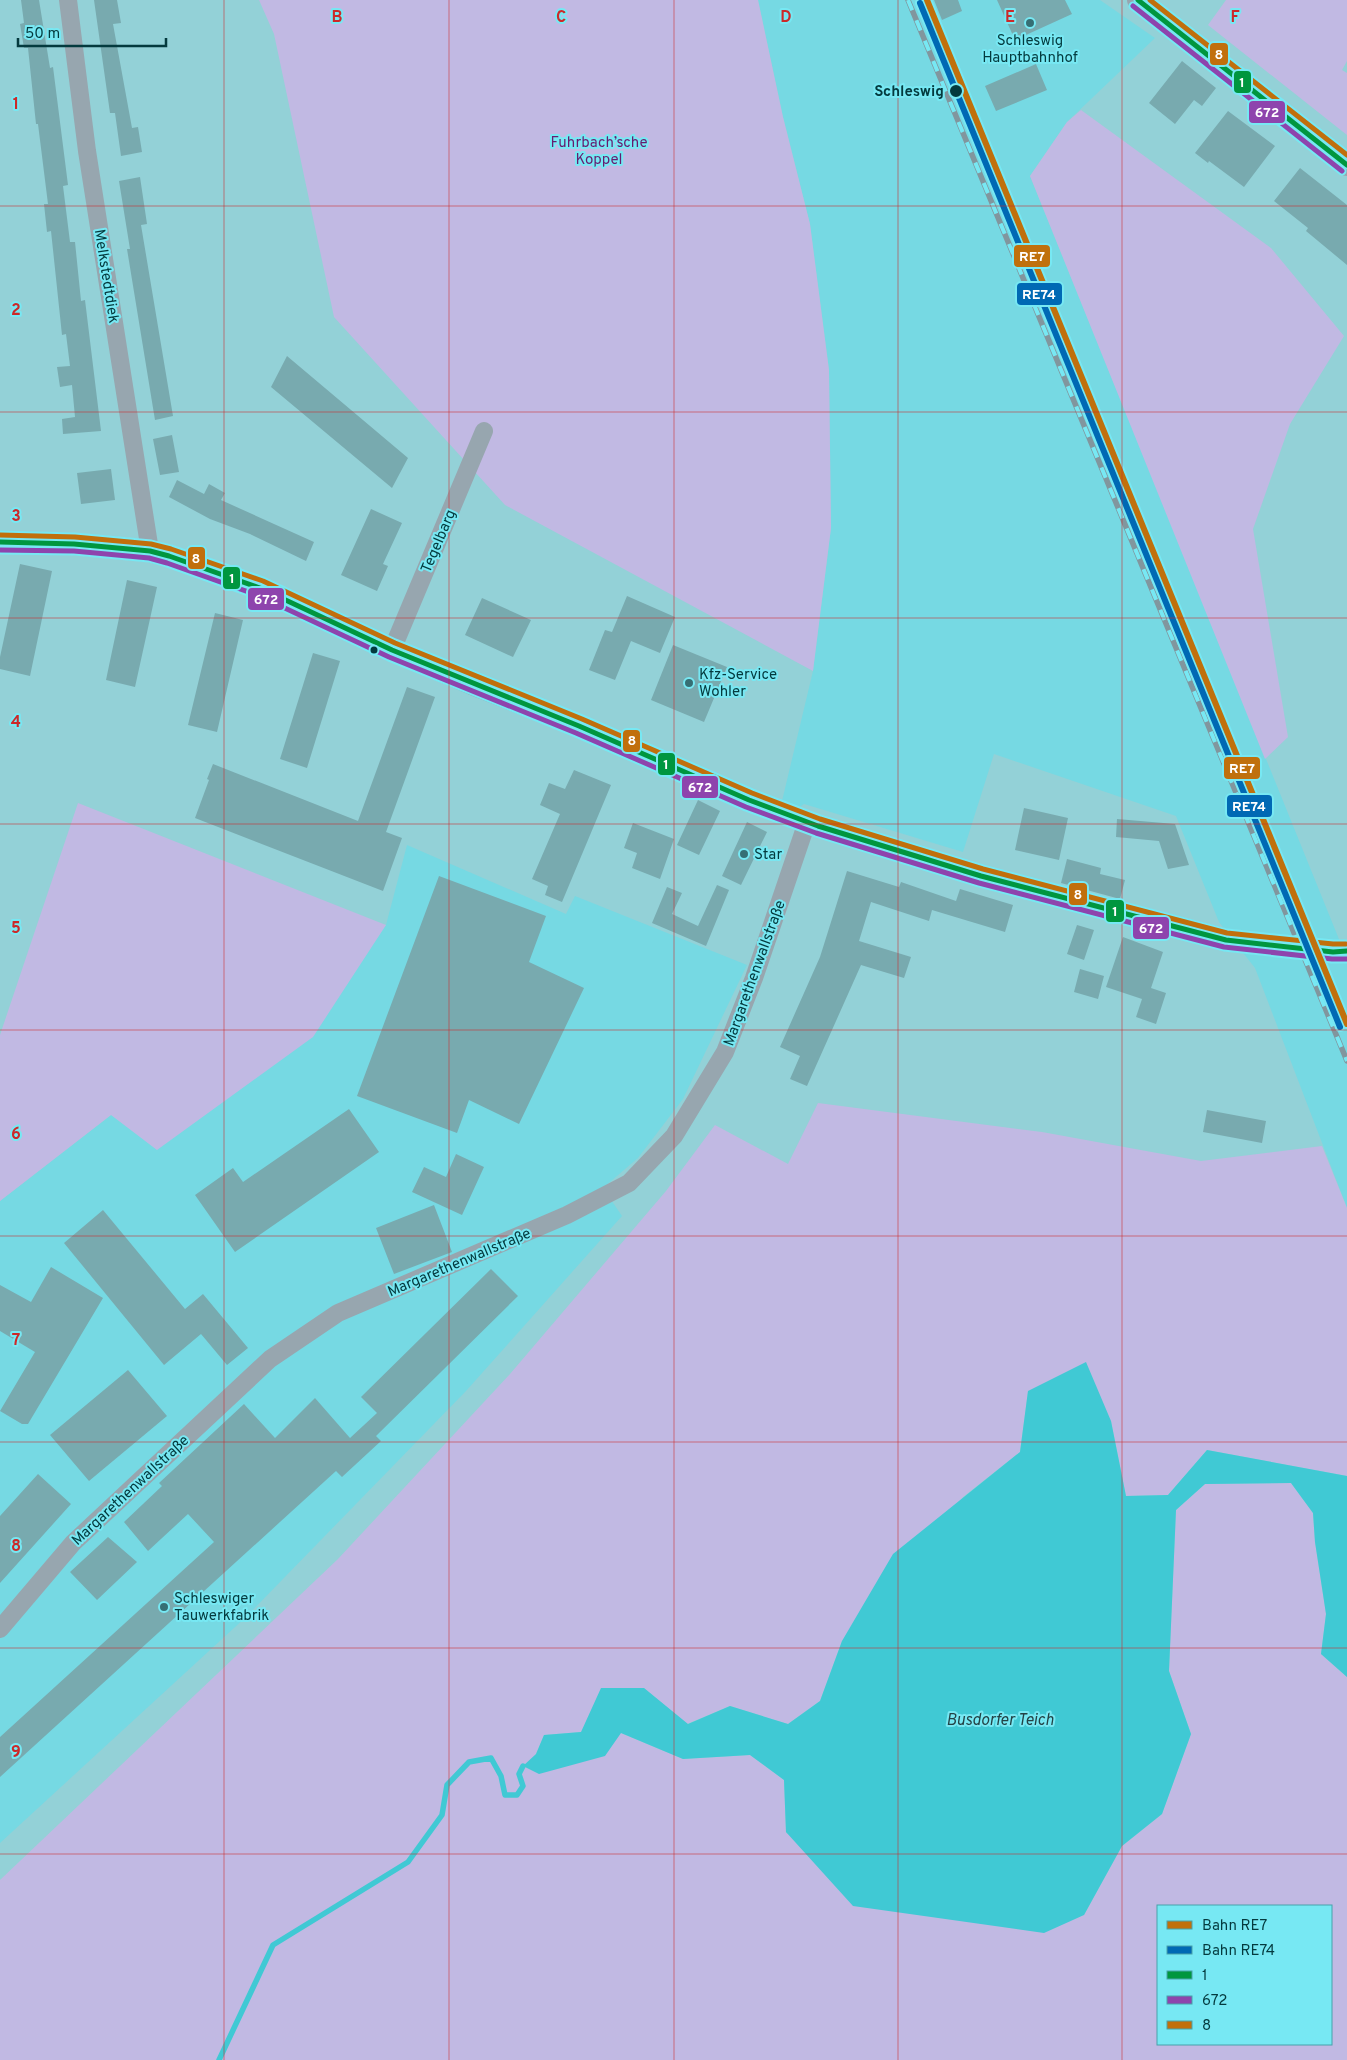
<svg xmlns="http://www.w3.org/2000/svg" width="1347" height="2060" font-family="Overpass,sans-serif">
<rect width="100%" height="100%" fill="#93d1d7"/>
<path fill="#76d9e3" d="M 758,0 L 1100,0 L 1155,38 L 1067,122 L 1030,176 L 1347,959 L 1347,1208 L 1255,968 L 1219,922 L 1176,816 L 994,754 L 963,852 L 804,804 L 777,822 L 813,671 L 831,528 L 829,370 L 810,224 L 783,117 Z
M 407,845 L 566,914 L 575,896 L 747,965 L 683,1099 L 638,1158 L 603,1188 L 622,1216 L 466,1391 L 246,1617 L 0,1843 L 0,1201 L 111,1115 L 386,925 Z"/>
<path fill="#c1b9e3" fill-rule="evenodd" d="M 259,0 L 758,0 L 783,117 L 810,224 L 829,370 L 831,528 L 813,671 L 505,505 L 334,317 L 274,34 Z
M 1226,0 L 1347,0 L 1347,61 L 1342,70 L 1347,73 L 1347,135 L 1208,25 Z
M 1081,110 L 1271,248 L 1344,336 L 1290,424 L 1253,529 L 1288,737 L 1265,759 L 1030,176 L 1067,122 Z
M 78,803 L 386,925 L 313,1037 L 157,1150 L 111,1115 L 0,1201 L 0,1035 Z
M 818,1103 L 1042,1132 L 1201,1161 L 1322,1146 L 1347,1208 L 1347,1476 L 1207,1450 L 1168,1495 L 1126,1496 L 1111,1421 L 1028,1391 L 1020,1452 L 963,1497 L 842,1641 L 820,1701 L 788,1724 L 730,1706 L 687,1724 L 644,1688 L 581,1732 L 544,1735 L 536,1754 L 621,1733 L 683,1759 L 750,1755 L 784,1780 L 786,1833 L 1084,1915 L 1122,1846 L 1162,1814 L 1191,1734 L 1169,1671 L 1176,1510 L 1205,1484 L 1291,1483 L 1313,1513 L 1315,1542 L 1326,1614 L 1321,1654 L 1347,1677 L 1347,2060 L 0,2060 L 0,1880 L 338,1559 L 510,1374 L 666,1191 L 715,1125 L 788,1164 ZM 1158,1906 L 1331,1906 L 1331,2044 L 1158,2044 Z"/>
<path fill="#40c9d4" d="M 1086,1362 L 1111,1421 L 1126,1496 L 1168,1495 L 1207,1450 L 1347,1476 L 1347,1677 L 1321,1654 L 1326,1614 L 1315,1542 L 1313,1513 L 1291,1483 L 1205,1484 L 1176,1510 L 1169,1671 L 1191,1734 L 1162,1814 L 1122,1846 L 1084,1915 L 1044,1933 L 853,1906 L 786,1832 L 784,1780 L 750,1755 L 683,1759 L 621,1733 L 605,1756 L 539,1774 L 523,1766 L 536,1754 L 544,1735 L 581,1732 L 601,1688 L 644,1688 L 688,1724 L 730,1706 L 788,1724 L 820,1701 L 842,1641 L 893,1554 L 1020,1452 L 1028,1391 Z"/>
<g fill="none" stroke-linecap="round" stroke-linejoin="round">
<path stroke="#40c9d4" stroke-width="5.5" d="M 219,2060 L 273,1945 L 408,1862 L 442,1815 L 447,1785 L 469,1762 L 491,1758 L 501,1776 L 505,1795 L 517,1795 L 523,1786 L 519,1774 L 523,1766"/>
</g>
<path fill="#78aaaf" d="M 21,0 L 39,0 L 50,68 L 53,67 L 68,185 L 63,186 L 70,242 L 75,242 L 81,301 L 85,300 L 101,431 L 63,434 L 62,419 L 75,417 L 72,385 L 60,387 L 57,367 L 70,366 L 66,334 L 62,335 L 51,231 L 47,232 L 44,204 L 48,204 L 38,124 L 36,124 L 28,48 L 24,48 L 20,24 L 24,23 Z
M 94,0 L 117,0 L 121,23 L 113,24 L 132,128 L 138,127 L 142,152 L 121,156 L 115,113 L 110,113 Z
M 934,0 L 958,0 L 962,11 L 942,20 Z
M 997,0 L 1065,0 L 1072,14 L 1015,40 Z
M 1182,61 L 1216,88 L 1202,106 L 1194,100 L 1175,124 L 1149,103 Z
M 1036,64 L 1047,90 L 996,111 L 985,86 Z
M 1228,111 L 1275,146 L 1244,187 L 1209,161 L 1208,163 L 1195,153 Z
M 1300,168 L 1347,205 L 1347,265 L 1306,231 L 1308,228 L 1274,201 Z
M 140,177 L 147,224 L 141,225 L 173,416 L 155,420 L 127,249 L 130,249 L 119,181 Z
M 287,356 L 408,458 L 392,488 L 271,387 Z
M 172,435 L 179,472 L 160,475 L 153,439 Z
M 111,469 L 115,500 L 81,504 L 77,473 Z
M 177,480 L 204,494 L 209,484 L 225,493 L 221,500 L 314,542 L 306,561 L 250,534 L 210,519 L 169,497 Z
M 371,509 L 402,523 L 383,564 L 388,566 L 377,591 L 341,575 Z
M 20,564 L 52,571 L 30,676 L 0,669 L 0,657 Z
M 127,580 L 157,587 L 135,687 L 106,680 Z
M 627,596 L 675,617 L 660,653 L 631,641 L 615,680 L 589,670 L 605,630 L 612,632 Z
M 482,598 L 531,620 L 513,657 L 465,635 Z
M 215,613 L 243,620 L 217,732 L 188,725 Z
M 673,645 L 727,667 L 704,722 L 651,700 Z
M 313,653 L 340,661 L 307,768 L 280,759 Z
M 407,687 L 435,697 L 386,832 L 402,838 L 383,891 L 195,818 L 209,780 L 207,779 L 213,764 L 358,821 Z
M 574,770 L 611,785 L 562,902 L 545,895 L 548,886 L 532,879 L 560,814 L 540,805 L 549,783 L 565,789 Z
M 698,800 L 720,811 L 699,855 L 677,845 Z
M 1024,808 L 1068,818 L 1059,860 L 1015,850 Z
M 1117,819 L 1175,824 L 1189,865 L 1168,869 L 1159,841 L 1116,837 Z
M 747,822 L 767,832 L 741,885 L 722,876 Z
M 633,823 L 674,839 L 660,879 L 632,868 L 637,853 L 624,848 Z
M 1067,859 L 1101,868 L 1100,874 L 1125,880 L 1120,899 L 1061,883 Z
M 847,871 L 899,887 L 901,882 L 956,901 L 960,889 L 1013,905 L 1005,932 L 932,910 L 929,921 L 871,902 L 859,941 L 911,957 L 904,978 L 861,965 L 807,1086 L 790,1079 L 800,1056 L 780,1047 L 820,957 Z
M 439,876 L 546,916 L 529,962 L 584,988 L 519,1124 L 469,1100 L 457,1133 L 357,1096 Z
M 717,885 L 729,890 L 706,946 L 652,923 L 667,887 L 682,893 L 672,914 L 698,926 Z
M 1077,925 L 1094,930 L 1084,960 L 1067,954 Z
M 1123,937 L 1163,952 L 1151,988 L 1166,993 L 1156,1024 L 1136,1017 L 1142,999 L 1106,987 Z
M 1080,969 L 1104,976 L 1098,999 L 1074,992 Z
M 349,1109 L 379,1152 L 235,1252 L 195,1195 L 233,1168 L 243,1182 Z
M 1207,1110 L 1266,1121 L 1262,1143 L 1203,1132 Z
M 456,1154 L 484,1167 L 462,1215 L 412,1192 L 424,1167 L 446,1177 Z
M 434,1205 L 452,1252 L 394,1274 L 376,1228 Z
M 103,1210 L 185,1309 L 203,1294 L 248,1348 L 227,1365 L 201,1334 L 164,1365 L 64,1243 Z
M 51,1267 L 103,1298 L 28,1424 L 22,1424 L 0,1411 L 35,1352 L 0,1331 L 0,1285 L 31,1302 Z
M 491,1269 L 518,1296 L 376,1436 L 381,1441 L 342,1477 L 336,1471 L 0,1777 L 0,1737 L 214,1542 L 188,1514 L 148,1551 L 124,1522 L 162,1486 L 159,1483 L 244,1404 L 275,1438 L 315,1398 L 350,1438 L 377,1413 L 361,1397 Z
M 128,1370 L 167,1416 L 89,1481 L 50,1435 Z
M 38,1474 L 71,1504 L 0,1583 L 0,1516 Z
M 108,1537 L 137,1562 L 97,1600 L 70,1572 Z"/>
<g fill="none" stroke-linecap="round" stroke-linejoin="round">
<path stroke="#97a6af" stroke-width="18" d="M 68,0 L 87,151 L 150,551
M 392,650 L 484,431
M 0,1629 L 73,1543 L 270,1359 L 338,1313 L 567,1215 L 629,1183 L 674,1136 L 725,1052 L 754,978 L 807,822"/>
<path stroke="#97a6af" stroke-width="22" d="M 1138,0 L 1347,165
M 0,542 L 74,544 L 150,551 L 169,556 L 260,588 L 392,650 L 472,684 L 579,726 L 749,800 L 818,826 L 981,876 L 1226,940 L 1333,952 L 1347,951"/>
<defs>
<path id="rail" d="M 908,0 L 1347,1061"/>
</defs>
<use href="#rail" stroke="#81969e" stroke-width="5.5"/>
<use href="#rail" stroke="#77e8f3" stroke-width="4" stroke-dasharray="11" stroke-linecap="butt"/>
<defs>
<path id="bus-1" d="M 1138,0 L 1347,165
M 0,542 L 74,544 L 150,551 L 169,556 L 260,588 L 392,650 L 579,726 L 749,800 L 818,826 L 981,876 L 1226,940 L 1333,952 L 1347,951"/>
<path id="bus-2" d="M 1133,6 L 1342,171
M 0,550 L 74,551 L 149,558 L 167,563 L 257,595 L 389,657 L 576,733 L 746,807 L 816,833 L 979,883 L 1224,947 L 1332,959 L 1347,959"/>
<path id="bus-3" d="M 1150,0 L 1347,155
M 0,535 L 75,537 L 151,544 L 171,549 L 263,581 L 395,643 L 582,719 L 752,793 L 820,819 L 983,869 L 1227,933 L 1333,944 L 1346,944"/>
</defs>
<use href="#bus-1" stroke="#77e8f3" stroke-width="9"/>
<use href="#bus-2" stroke="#77e8f3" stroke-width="9"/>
<use href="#bus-3" stroke="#77e8f3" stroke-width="9"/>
<use href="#bus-1" stroke="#00963f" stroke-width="5"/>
<use href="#bus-2" stroke="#8e44ad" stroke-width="5"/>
<use href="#bus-3" stroke="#c16f0c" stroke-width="5"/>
<defs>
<path id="rail-1" d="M 927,0 L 1347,1024"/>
<path id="rail-2" d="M 920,3 L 1340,1027"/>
</defs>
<use href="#rail-1" stroke="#77e8f3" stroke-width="10"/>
<use href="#rail-2" stroke="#77e8f3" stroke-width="10"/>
<use href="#rail-1" stroke="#c0700c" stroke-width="6"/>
<use href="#rail-2" stroke="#0069b4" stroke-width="6"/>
</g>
<path fill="none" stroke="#cc2929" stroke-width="1" stroke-opacity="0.55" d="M 224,0 L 224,2060M 449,0 L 449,2060M 674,0 L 674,2060M 898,0 L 898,2060M 1122,0 L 1122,2060M 0,206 L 1347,206M 0,412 L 1347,412M 0,618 L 1347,618M 0,824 L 1347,824M 0,1030 L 1347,1030M 0,1236 L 1347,1236M 0,1442 L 1347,1442M 0,1648 L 1347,1648M 0,1854 L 1347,1854"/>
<g fill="#366f74" stroke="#77e8f3" stroke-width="2">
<circle cx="1030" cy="23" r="5"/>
<circle cx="689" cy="683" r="5"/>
<circle cx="744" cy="854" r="5"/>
<circle cx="164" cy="1607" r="5"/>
</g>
<g fill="#043a3e" stroke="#77e8f3" stroke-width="2">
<circle cx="956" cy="91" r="7"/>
<circle cx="374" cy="650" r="4.5"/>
</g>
<g text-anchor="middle" stroke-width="4" stroke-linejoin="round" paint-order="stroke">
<g font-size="15" fill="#043a3e" stroke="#77e8f3" text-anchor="start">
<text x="1030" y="45" text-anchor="middle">Schleswig<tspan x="1030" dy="17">Hauptbahnhof</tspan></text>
<text x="699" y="679">Kfz-Service<tspan x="699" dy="17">Wohler</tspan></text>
<text x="754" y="859">Star</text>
<text x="174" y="1603">Schleswiger<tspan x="174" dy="17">Tauwerkfabrik</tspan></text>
</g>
<g font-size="15" font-weight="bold" fill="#043a3e" stroke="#77e8f3" text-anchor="end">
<text x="944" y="96">Schleswig</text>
</g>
<g font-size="15" fill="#671c6f" stroke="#77e8f3">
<text x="599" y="147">Fuhrbach’sche<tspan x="599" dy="17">Koppel</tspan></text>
</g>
<g font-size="15" fill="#043a3e" stroke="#77e8f3">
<text transform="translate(107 276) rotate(81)" y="5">Melkstedtdiek</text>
<text transform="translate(438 541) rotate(-67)" y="5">Tegelbarg</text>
<text transform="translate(754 973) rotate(-70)" y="5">Margarethenwallstraße</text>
<text transform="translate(459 1262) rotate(-23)" y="5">Margarethenwallstraße</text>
<text transform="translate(130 1490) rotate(-43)" y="5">Margarethenwallstraße</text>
</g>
<g font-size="16" font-style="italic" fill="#234245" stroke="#77e8f3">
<text x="1000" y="1725">Busdorfer Teich</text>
</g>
</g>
<g font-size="16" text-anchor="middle" font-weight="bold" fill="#cc2929" stroke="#77e8f3" stroke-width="4" stroke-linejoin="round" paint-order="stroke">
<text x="337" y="22">B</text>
<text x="561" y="22">C</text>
<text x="786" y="22">D</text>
<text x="1010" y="22">E</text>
<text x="1235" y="22">F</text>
<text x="16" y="109">1</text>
<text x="16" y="315">2</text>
<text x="16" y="521">3</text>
<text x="16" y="727">4</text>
<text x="16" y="933">5</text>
<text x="16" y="1139">6</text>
<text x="16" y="1345">7</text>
<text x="16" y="1551">8</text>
<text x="16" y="1757">9</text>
</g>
<g stroke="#77e8f3" stroke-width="2">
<rect x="1209" y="42" width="20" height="24" rx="5" fill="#c16f0c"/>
<rect x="1233" y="70" width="19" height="24" rx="5" fill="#00963f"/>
<rect x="1248" y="100" width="38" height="24" rx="5" fill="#8e44ad"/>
<rect x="1013" y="244" width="38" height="24" rx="5" fill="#c0700c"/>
<rect x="1016" y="282" width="47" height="24" rx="5" fill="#0069b4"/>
<rect x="187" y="546" width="19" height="24" rx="5" fill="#c16f0c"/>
<rect x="222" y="566" width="19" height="24" rx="5" fill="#00963f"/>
<rect x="247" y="587" width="38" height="24" rx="5" fill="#8e44ad"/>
<rect x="622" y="729" width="19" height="24" rx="5" fill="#c16f0c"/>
<rect x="657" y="752" width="19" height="24" rx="5" fill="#00963f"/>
<rect x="1223" y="756" width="38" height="24" rx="5" fill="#c0700c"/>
<rect x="681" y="775" width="38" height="24" rx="5" fill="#8e44ad"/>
<rect x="1226" y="794" width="47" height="24" rx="5" fill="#0069b4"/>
<rect x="1068" y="882" width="20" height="24" rx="5" fill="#c16f0c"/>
<rect x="1105" y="899" width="20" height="24" rx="5" fill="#00963f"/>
<rect x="1132" y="916" width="38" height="24" rx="5" fill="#8e44ad"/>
</g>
<g font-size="14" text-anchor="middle" font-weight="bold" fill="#fff">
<text x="1219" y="59">8</text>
<text x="1242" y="87">1</text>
<text x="1267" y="117">672</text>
<text x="1032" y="261">RE7</text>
<text x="1039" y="299">RE74</text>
<text x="196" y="563">8</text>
<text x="232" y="583">1</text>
<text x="266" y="604">672</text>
<text x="632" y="745">8</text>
<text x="666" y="769">1</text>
<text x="1242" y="773">RE7</text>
<text x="700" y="792">672</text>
<text x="1249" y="811">RE74</text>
<text x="1078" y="899">8</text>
<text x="1115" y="916">1</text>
<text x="1151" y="933">672</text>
</g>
<rect x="1157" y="1905" width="175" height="140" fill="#77e8f3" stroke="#49a2ab"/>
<rect x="1167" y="1921" width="25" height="8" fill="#c0700c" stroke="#49a2ab"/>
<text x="1202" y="1930" font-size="15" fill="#043a3e">Bahn RE7</text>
<rect x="1167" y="1946" width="25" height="8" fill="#0069b4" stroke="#49a2ab"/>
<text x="1202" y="1955" font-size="15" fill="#043a3e">Bahn RE74</text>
<rect x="1167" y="1971" width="25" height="8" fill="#00963f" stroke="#49a2ab"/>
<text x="1202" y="1980" font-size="15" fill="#043a3e">1</text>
<rect x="1167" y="1996" width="25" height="8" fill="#8e44ad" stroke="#49a2ab"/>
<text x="1202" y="2005" font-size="15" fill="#043a3e">672</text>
<rect x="1167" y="2021" width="25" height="8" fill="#c16f0c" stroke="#49a2ab"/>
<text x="1202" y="2030" font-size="15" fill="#043a3e">8</text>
<path d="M18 38v8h148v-8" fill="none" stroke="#043a3e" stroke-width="2.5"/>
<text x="25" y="38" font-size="15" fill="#043a3e" stroke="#77e8f3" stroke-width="4" paint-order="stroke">50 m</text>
</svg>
